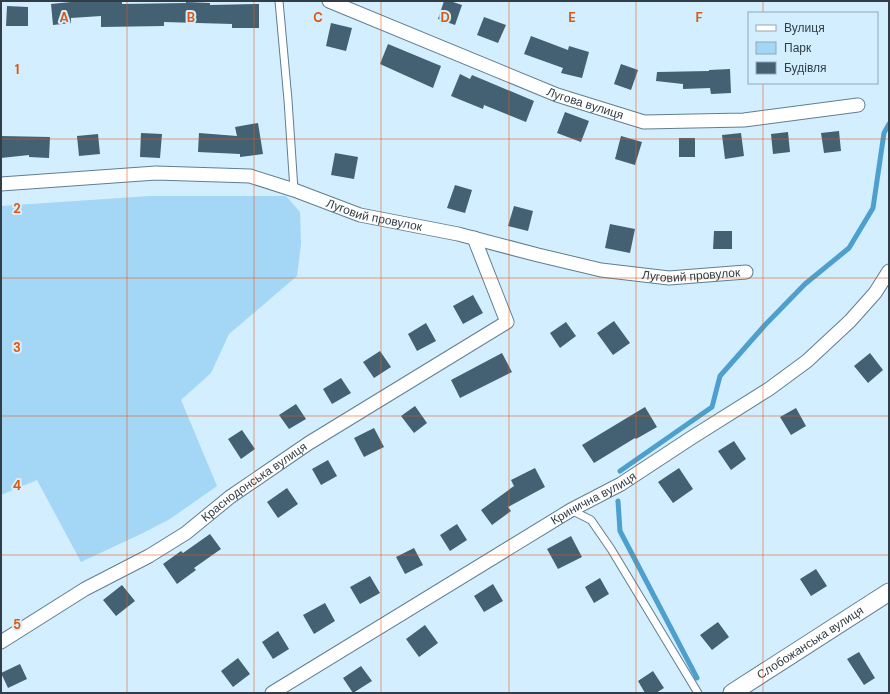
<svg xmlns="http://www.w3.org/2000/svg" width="890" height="694" font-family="'DM Sans',sans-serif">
<rect width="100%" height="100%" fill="#d3eeff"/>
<path fill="#a4d6f5" d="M 150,196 L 286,196 L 300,212 L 301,244 L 297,276 L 229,334 L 211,373 L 181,400 L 217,486 L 170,519 L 143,533 L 81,562 L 37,480 L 1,495 L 1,206 Z"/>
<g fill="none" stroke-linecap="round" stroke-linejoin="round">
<path stroke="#4d9fce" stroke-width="5" d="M 620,471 L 712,407 L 720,376 L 765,325 L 805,284 L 849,248 L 873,208 L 884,133 L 889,124
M 618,501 L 620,531 L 697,678"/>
</g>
<path fill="#436173" d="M 81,1 L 122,2 L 122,4 L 186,3 L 186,2 L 210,3 L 210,5 L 259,4 L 259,28 L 232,28 L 232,24 L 164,22 L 164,26 L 101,27 L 101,16 L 71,18 L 71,23 L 53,25 L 51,4 Z
M 444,1 L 450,1 L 462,5 L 455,25 L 438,19 Z
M 7,6 L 28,7 L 28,26 L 6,26 Z
M 484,17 L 506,25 L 498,43 L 477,35 Z
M 331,23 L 352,28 L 346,51 L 326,46 Z
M 531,36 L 568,50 L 569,46 L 589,52 L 582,78 L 561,73 L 563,68 L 524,54 Z
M 388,44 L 441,66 L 433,88 L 380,64 Z
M 621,64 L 638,70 L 631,90 L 614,84 Z
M 730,69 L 731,93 L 711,94 L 710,88 L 683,89 L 683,84 L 656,81 L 657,72 L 709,71 L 709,70 Z
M 460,74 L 470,79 L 472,75 L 534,101 L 526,122 L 484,105 L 483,109 L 451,96 Z
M 565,112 L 589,121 L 581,142 L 557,133 Z
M 258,123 L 263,154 L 240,157 L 240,154 L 198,152 L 199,133 L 237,136 L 235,127 Z
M 839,131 L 841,151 L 824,153 L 821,133 Z
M 788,132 L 790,152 L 773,154 L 771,134 Z
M 141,133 L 162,134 L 160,158 L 140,157 Z
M 741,133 L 744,156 L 725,159 L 722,135 Z
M 98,134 L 100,154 L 79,156 L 77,136 Z
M 1,136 L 50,137 L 49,158 L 29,157 L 29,155 L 1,158 Z
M 621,136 L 642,142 L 635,165 L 615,159 Z
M 679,138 L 695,138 L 695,157 L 679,157 Z
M 335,153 L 358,157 L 354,179 L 331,175 Z
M 455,185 L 472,190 L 465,213 L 447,208 Z
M 514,206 L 533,211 L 528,231 L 508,226 Z
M 610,224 L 635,229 L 630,253 L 605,248 Z
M 714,231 L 732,231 L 732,249 L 713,249 Z
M 473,295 L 483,313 L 463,324 L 453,306 Z
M 614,321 L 630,343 L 613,355 L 597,333 Z
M 566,322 L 576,336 L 560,348 L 550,333 Z
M 426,323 L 436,341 L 417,351 L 408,334 Z
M 380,351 L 391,367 L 374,378 L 363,362 Z
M 502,353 L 512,372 L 460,398 L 451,380 Z
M 870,353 L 883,370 L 868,383 L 854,366 Z
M 341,378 L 351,393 L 332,404 L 323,389 Z
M 296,404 L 306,419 L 289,429 L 279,415 Z
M 415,406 L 427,423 L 414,433 L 401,416 Z
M 645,407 L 657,427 L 636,439 L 635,438 L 594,463 L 582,445 Z
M 796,408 L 806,426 L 791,435 L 780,417 Z
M 374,428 L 384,447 L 364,457 L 354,438 Z
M 242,430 L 255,449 L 241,459 L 228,439 Z
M 734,441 L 746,459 L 731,470 L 718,451 Z
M 328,460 L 337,476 L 321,485 L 312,469 Z
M 535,468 L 545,487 L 508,507 L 511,511 L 492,525 L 481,510 L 514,486 L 511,480 Z
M 679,468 L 693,489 L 673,503 L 658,482 Z
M 287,488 L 298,504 L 278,518 L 267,502 Z
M 457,524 L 467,540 L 450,551 L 440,535 Z
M 210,534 L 221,549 L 194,568 L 196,570 L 177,584 L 163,564 L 181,551 L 183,553 Z
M 571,536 L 582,557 L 558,569 L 547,549 Z
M 414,548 L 423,565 L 405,574 L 396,557 Z
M 816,569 L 827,586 L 811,596 L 800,579 Z
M 370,576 L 380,593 L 360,604 L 350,587 Z
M 600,578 L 609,594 L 594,603 L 585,587 Z
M 493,584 L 503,601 L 484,612 L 474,596 Z
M 122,585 L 135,601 L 116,616 L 103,600 Z
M 325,603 L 335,621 L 314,634 L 303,615 Z
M 718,622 L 729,637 L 712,650 L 700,635 Z
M 425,625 L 438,643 L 419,657 L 406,639 Z
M 278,631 L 289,649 L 273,659 L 262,642 Z
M 859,652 L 875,678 L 864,685 L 847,659 Z
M 238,658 L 250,674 L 233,687 L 221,671 Z
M 20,664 L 27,679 L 8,688 L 1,673 Z
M 361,666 L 372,681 L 353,693 L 343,678 Z
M 653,671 L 664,688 L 656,693 L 645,693 L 638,681 Z"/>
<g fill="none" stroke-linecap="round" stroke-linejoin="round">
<defs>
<path id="service" d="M 279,1 L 288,100 L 294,190
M 571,510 L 591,520 L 611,549 L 698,693"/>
<g id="minor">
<path id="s1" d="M 329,1 L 557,95 L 644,122 L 744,120 L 858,105"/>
<path id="s2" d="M 1,184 L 156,173 L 250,176 L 294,190 L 360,215 L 458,234 L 538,255 L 601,270 L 669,278 L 746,272"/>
<path id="s3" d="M 1,642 L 85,589 L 149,556 L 186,533 L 230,497 L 309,443 L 507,322 L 474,238"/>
<path id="s4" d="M 272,693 L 571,510 L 621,484 L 691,438 L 769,389 L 807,361 L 850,321 L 875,293 L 889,271"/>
</g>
<g id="tertiary">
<path id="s5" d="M 732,693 L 889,592"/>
</g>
</defs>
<use href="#service" stroke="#607e91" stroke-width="9"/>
<use href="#minor" stroke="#607e91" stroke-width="15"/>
<use href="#tertiary" stroke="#607e91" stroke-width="19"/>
<use href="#service" stroke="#fff" stroke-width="7"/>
<use href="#minor" stroke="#fff" stroke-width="13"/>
<use href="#tertiary" stroke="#fff" stroke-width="17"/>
</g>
<path fill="none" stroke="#df580f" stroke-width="1" stroke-opacity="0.55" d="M 127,1 L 127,693M 254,1 L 254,693M 381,1 L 381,693M 509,1 L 509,693M 636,1 L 636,693M 763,1 L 763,13M 763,83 L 763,693M 1,139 L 889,139M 1,278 L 889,278M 1,416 L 889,416M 1,555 L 889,555"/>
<g text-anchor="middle" stroke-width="4" stroke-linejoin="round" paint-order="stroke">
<g font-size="12" fill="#313e47" stroke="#d3eeff">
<text dy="4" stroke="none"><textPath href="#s1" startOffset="276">Лугова вулиця</textPath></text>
<text dy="4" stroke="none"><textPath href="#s2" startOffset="380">Луговий провулок</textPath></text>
<text dy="4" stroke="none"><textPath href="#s2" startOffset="704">Луговий провулок</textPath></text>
<text dy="4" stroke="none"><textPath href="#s3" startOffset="300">Краснодонська вулиця</textPath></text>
<text dy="4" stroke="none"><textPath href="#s4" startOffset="376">Кринична вулиця</textPath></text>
<text dy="4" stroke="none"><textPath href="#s5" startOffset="93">Слобожанська вулиця</textPath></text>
</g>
</g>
<g font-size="13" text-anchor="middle" font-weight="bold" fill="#df580f" stroke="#d3eeff" stroke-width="4" stroke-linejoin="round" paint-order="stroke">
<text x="64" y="22">A</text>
<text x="191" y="22">B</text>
<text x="318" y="22">C</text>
<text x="445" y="22">D</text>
<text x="572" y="22">E</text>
<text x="699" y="22">F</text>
<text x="17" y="74">1</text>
<text x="17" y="213">2</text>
<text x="17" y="352">3</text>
<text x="17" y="490">4</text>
<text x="17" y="629">5</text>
</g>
<rect width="890" height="694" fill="none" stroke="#313e47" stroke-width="4"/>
<rect x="748" y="12" width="130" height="72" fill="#d3eeff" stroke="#92a8b5"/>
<rect x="756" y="25" width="20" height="6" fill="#ffffff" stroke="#92a8b5"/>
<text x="784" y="32" font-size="12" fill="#313e47">Вулиця</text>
<rect x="756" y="42" width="20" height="12" fill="#a4d6f5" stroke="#92a8b5"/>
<text x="784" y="52" font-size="12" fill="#313e47">Парк</text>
<rect x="756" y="62" width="20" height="12" fill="#436173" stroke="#92a8b5"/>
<text x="784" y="72" font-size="12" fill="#313e47">Будівля</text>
</svg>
